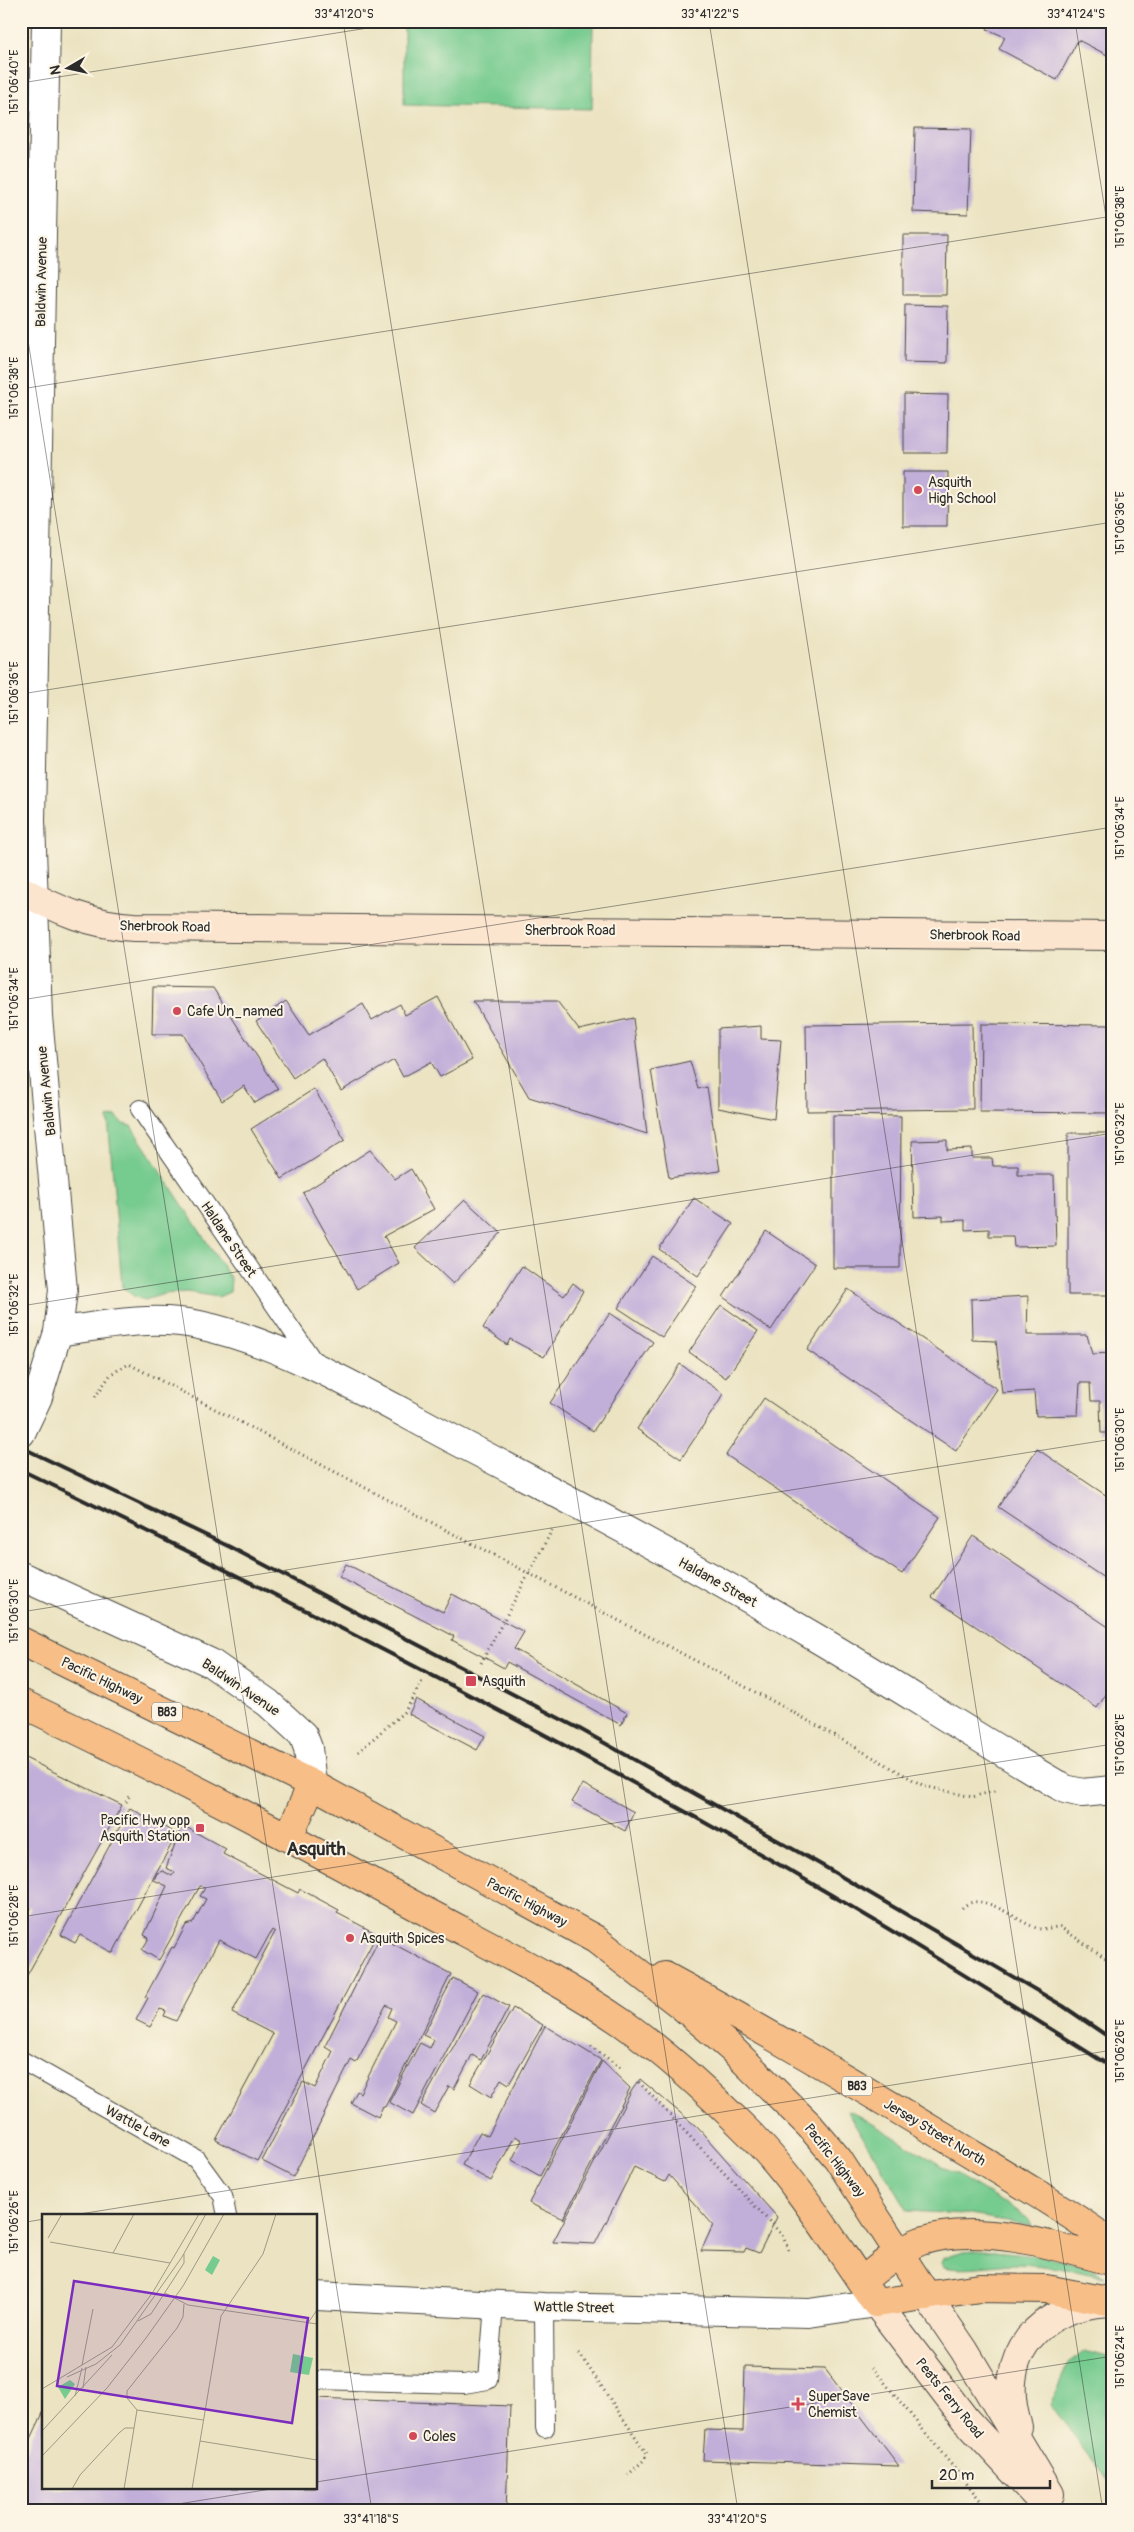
<svg xmlns="http://www.w3.org/2000/svg" width="1134" height="2532" font-family="Pangolin,sans-serif">
<rect width="100%" height="100%" fill="#fcf5e5"/>
<filter id="ink" filterUnits="userSpaceOnUse"><feTurbulence type="fractalNoise" baseFrequency=".02" numOctaves="2"/><feDisplacementMap in="SourceGraphic" scale="10" xChannelSelector="R" yChannelSelector="G"/><feConvolveMatrix kernelMatrix="1 2 1 2 8 2 1 2 1" color-interpolation-filters="sRGB"/></filter>
<filter id="wash" filterUnits="userSpaceOnUse"><feTurbulence type="fractalNoise" baseFrequency=".0096" numOctaves="4" result="noise"/><feDisplacementMap in="SourceGraphic" scale="20" xChannelSelector="R" yChannelSelector="G"/><feGaussianBlur stdDeviation="1.12" result="paint"/><feColorMatrix in="noise" values="0 0 0 0 0 0 0 0 0 0 0 0 0 0 0 0 0 1.4 0 .05"/><feComposite in="paint" operator="in"/></filter>
<g filter="url(#wash)">
<rect width="100%" height="100%" fill="#ebe3c1"/>
<path fill="#76cb8f" stroke="#507b5d" d="M 404,21 L 593,21 L 592,109 L 404,105 Z
M 116,1116 L 123,1124 L 131,1126 L 231,1279 L 230,1292 L 218,1297 L 187,1292 L 164,1294 L 145,1300 L 135,1297 L 122,1287 L 108,1118 Z
M 847,2111 L 853,2112 L 1028,2218 L 1032,2225 L 964,2214 L 908,2211 Z
M 983,2250 C 1022,2254 1071,2255 1105,2277 C 1076,2271 1047,2265 1017,2264 C 992,2264 967,2271 943,2266 L 941,2262 L 943,2258 L 964,2252 Z
M 1083,2351 L 1113,2358 L 1113,2487 L 1050,2404 L 1067,2366 Z"/>
<g id="blocks">
<path fill="#c2afd9" d="M 991,21 L 1113,21 L 1113,58 L 1078,40 L 1057,80 L 999,49 L 1005,37 L 987,29 Z
M 915,128 L 971,129 L 968,214 L 913,212 Z
M 903,235 L 947,235 L 946,295 L 903,295 Z
M 905,305 L 948,306 L 947,363 L 904,362 Z
M 904,394 L 948,395 L 947,453 L 904,453 Z
M 903,472 L 948,472 L 947,526 L 903,526 Z
M 153,987 L 213,988 L 278,1089 L 255,1103 L 244,1086 L 222,1101 L 183,1034 L 152,1034 Z
M 438,997 L 472,1060 L 440,1077 L 431,1062 L 403,1077 L 394,1060 L 341,1091 L 322,1058 L 293,1078 L 256,1021 L 286,1001 L 309,1035 L 363,1004 L 372,1020 L 400,1004 L 405,1015 Z
M 473,1001 L 557,1001 L 579,1030 L 633,1018 L 647,1134 L 529,1097 Z
M 972,1023 L 973,1109 L 807,1111 L 806,1025 Z
M 981,1024 L 1113,1025 L 1113,1113 L 980,1112 Z
M 761,1026 L 761,1039 L 781,1040 L 774,1119 L 718,1108 L 718,1029 Z
M 690,1061 L 698,1089 L 707,1087 L 720,1171 L 669,1178 L 651,1070 Z
M 314,1089 L 345,1140 L 282,1179 L 251,1129 Z
M 833,1115 L 901,1116 L 900,1268 L 833,1268 Z
M 1068,1133 L 1113,1133 L 1113,1295 L 1068,1295 Z
M 947,1140 L 947,1150 L 972,1149 L 972,1158 L 992,1158 L 993,1166 L 1018,1166 L 1018,1175 L 1054,1175 L 1056,1246 L 1014,1247 L 1013,1236 L 989,1236 L 989,1229 L 965,1230 L 965,1220 L 943,1221 L 943,1216 L 914,1217 L 912,1141 Z
M 370,1150 L 395,1179 L 411,1169 L 434,1209 L 384,1236 L 399,1263 L 357,1289 L 303,1193 Z
M 694,1198 L 733,1224 L 698,1276 L 659,1249 Z
M 465,1200 L 501,1233 L 453,1284 L 415,1248 Z
M 766,1231 L 815,1264 L 771,1330 L 723,1297 Z
M 652,1256 L 696,1286 L 662,1337 L 618,1308 Z
M 522,1266 L 564,1296 L 573,1283 L 583,1291 L 544,1357 L 510,1339 L 507,1345 L 483,1328 Z
M 848,1289 L 997,1389 L 956,1451 L 807,1350 Z
M 1028,1296 L 1027,1335 L 1087,1335 L 1092,1354 L 1113,1353 L 1113,1433 L 1101,1433 L 1100,1401 L 1091,1401 L 1090,1383 L 1080,1383 L 1078,1415 L 1036,1416 L 1034,1391 L 1002,1393 L 996,1341 L 972,1340 L 971,1299 Z
M 721,1305 L 758,1331 L 726,1378 L 689,1352 Z
M 610,1313 L 653,1342 L 593,1431 L 550,1403 Z
M 680,1364 L 724,1394 L 681,1459 L 637,1429 Z
M 764,1398 L 940,1517 L 902,1574 L 726,1455 Z
M 1037,1449 L 1113,1500 L 1113,1584 L 998,1507 Z
M 973,1536 L 1113,1630 L 1113,1684 L 1097,1708 L 932,1597 Z
M 346,1564 L 443,1612 L 452,1594 L 524,1632 L 514,1649 L 627,1713 L 621,1725 L 507,1662 L 504,1668 L 452,1640 L 454,1636 L 339,1577 Z
M 416,1699 L 485,1736 L 477,1750 L 409,1714 Z
M 21,1756 L 122,1805 L 21,1986 L 21,1926 L 31,1908 L 21,1903 Z
M 583,1784 L 634,1812 L 625,1831 L 572,1802 Z
M 130,1808 L 177,1834 L 113,1953 L 80,1935 L 75,1943 L 61,1935 Z
M 182,1825 L 226,1849 L 223,1854 L 298,1893 L 300,1889 L 339,1910 L 337,1913 L 377,1934 L 257,2161 L 216,2140 L 273,2034 L 232,2013 L 275,1932 L 272,1930 L 256,1959 L 219,1940 L 176,2021 L 164,2016 L 166,2011 L 160,2009 L 150,2027 L 136,2020 L 148,1998 L 145,1997 L 172,1947 L 174,1948 L 186,1925 L 193,1923 L 206,1899 L 200,1896 L 205,1888 L 200,1886 L 159,1960 L 142,1950 L 149,1938 L 144,1935 L 167,1886 L 154,1880 L 157,1873 L 163,1871 L 172,1876 L 175,1872 L 166,1868 Z
M 380,1937 L 451,1974 L 385,2107 L 383,2106 L 378,2117 L 351,2103 L 357,2091 L 360,2093 L 396,2021 L 388,2017 L 392,2008 L 386,2005 L 356,2063 L 351,2060 L 293,2177 L 262,2161 L 303,2082 L 315,2088 L 333,2051 L 325,2046 Z
M 453,1978 L 478,1991 L 413,2115 L 389,2102 L 420,2043 L 430,2048 L 434,2040 L 423,2035 Z
M 483,1993 L 509,2007 L 481,2060 L 472,2055 L 454,2089 L 449,2086 L 434,2113 L 421,2105 Z
M 513,2008 L 543,2025 L 509,2084 L 501,2079 L 491,2097 L 470,2084 Z
M 545,2026 L 601,2060 L 540,2176 L 512,2160 L 522,2140 L 515,2136 L 491,2181 L 462,2165 L 480,2132 L 488,2136 Z
M 602,2061 L 630,2088 L 563,2219 L 529,2203 Z
M 640,2079 L 697,2127 L 777,2217 L 759,2253 L 746,2248 L 744,2252 L 701,2251 L 713,2225 L 669,2175 L 665,2182 L 634,2167 L 595,2244 L 553,2242 L 632,2090 Z
M 745,2367 L 825,2369 L 899,2466 L 703,2460 L 705,2430 L 743,2431 Z
M 316,2398 L 510,2406 L 506,2511 L 21,2511 L 21,2460 L 44,2411 L 44,2488 L 316,2488 Z"/>
</g>
</g>
<g filter="url(#ink)">
<use href="#blocks" fill-opacity="0" stroke="#484742" stroke-width="1"/>
<g fill="none" stroke-linecap="round" stroke-linejoin="round">
<defs>
<path id="lane" d="M 140,1109 L 316,1365
M 21,2060 L 196,2159 L 223,2196 L 227,2216
M 544,2307 L 545,2428
M 316,2380 L 464,2384 L 488,2380 L 494,2305"/>
<path id="street" d="M 58,1332 C 104,1325 152,1315 199,1325 C 284,1343 373,1397 451,1438 C 573,1501 695,1566 813,1636 C 898,1686 980,1740 1065,1789 L 1082,1793 L 1113,1790
M 21,1433 L 38,1397 L 58,1332 L 63,1290 L 38,1016 L 31,821 L 46,21
M 21,1576 L 211,1663 L 268,1703 L 303,1735 L 308,1748 L 312,1784
M 316,2296 L 544,2307 L 809,2313 L 876,2303"/>
<path id="secondary" d="M 21,890 C 57,910 93,925 134,927 L 1113,936
M 927,2296 L 964,2350 L 1050,2494
M 876,2303 L 965,2419 L 1050,2511
M 1018,2427 C 995,2355 1039,2305 1111,2302"/>
<path id="primary" d="M 21,1641 L 312,1784 L 595,1939 L 683,2007 L 732,2049 L 809,2125 L 838,2159 L 927,2296
M 21,1703 C 153,1766 282,1833 410,1903 C 482,1942 556,1977 624,2024 C 668,2055 710,2094 748,2132 C 799,2183 835,2245 876,2303 L 980,2288 L 1046,2289 L 1113,2302
M 289,1836 L 312,1784
M 665,1976 C 757,2026 847,2079 937,2133 C 996,2169 1056,2203 1113,2244
M 861,2281 C 879,2268 899,2249 921,2241 C 978,2222 1058,2246 1113,2262"/>
</defs>
<use href="#lane" stroke="#484742" stroke-width="20"/>
<use href="#street" stroke="#484742" stroke-width="30"/>
<use href="#secondary" stroke="#484742" stroke-width="30"/>
<use href="#primary" stroke="#484742" stroke-width="30"/>
<path stroke="#484742" stroke-width="3" stroke-dasharray="1 4" stroke-linecap="butt" d="M 95,1397 L 111,1374 L 129,1364 L 780,1705 L 924,1786 L 972,1797 L 998,1790
M 481,1663 L 552,1530
M 358,1752 L 405,1711 L 423,1680
M 126,1802 L 130,1794
M 962,1908 C 983,1887 1020,1926 1041,1929 C 1046,1929 1054,1927 1060,1927 L 1113,1963
M 591,2046 L 622,2069
M 639,2082 L 782,2235 L 790,2253
M 579,2353 L 647,2454 L 644,2460 L 628,2475
M 872,2367 L 989,2511"/>
<use href="#lane" stroke="#fff" stroke-width="18"/>
<use href="#street" stroke="#fff" stroke-width="28"/>
<use href="#secondary" stroke="#fce5cf" stroke-width="28"/>
<use href="#primary" stroke="#f7be87" stroke-width="28"/>
<path stroke="#2b2b2b" stroke-width="4" d="M 21,1447 L 230,1547 L 578,1728 L 825,1867 L 1063,2006 L 1113,2040
M 21,1470 C 275,1592 526,1720 771,1860 C 887,1926 1000,1997 1113,2068"/>
</g>
</g>
<path fill="none" stroke="#2b2b2b" stroke-width="1" stroke-opacity="0.45" d="M 343,21 L 738,2511M 709,21 L 1103,2511M 1075,21 L 1113,261M 21,83 L 412,21M 21,296 L 372,2511M 21,389 L 1113,216M 21,694 L 1113,522M 21,1000 L 1113,827M 21,1306 L 1113,1133M 21,1612 L 1113,1439M 21,1917 L 1113,1744M 67,2216 L 1113,2050M 21,2223 L 44,2219M 316,2482 L 1113,2356M 135,2511 L 277,2488"/>
<g fill="#d1495b" stroke="#fcf5e5" stroke-width="2">
<circle cx="918" cy="490" r="5"/>
<circle cx="177" cy="1011" r="5"/>
<rect x="465" y="1675" width="12" height="12" rx="2.5"/>
<rect x="195" y="1823" width="10" height="10" rx="2.5"/>
<circle cx="350" cy="1938" r="5"/>
<path d="M795.5 2396.5h5v5h5v5h-5v5h-5v-5h-5v-5h5z"/>
<circle cx="413" cy="2436" r="5"/>
</g>
<g text-anchor="middle" stroke-width="4" stroke-linejoin="round" paint-order="stroke">
<g fill="#fcf5e5" stroke="#6a6863" stroke-width="1">
<rect x="152" y="1702.5" width="30" height="19" rx="4"/>
<rect x="842" y="2076.5" width="30" height="19" rx="4"/>
</g>
<g font-size="12" font-weight="bold" fill="#2b2b2b">
<text x="167" y="1716">B83</text>
<text x="857" y="2090">B83</text>
</g>
<g font-size="14" fill="#2b2b2b" stroke="#fcf5e5">
<text transform="translate(41 282) rotate(-89)" y="5">Baldwin Avenue</text>
<text transform="translate(165 926) rotate(1)" y="5">Sherbrook Road</text>
<text x="570" y="935">Sherbrook Road</text>
<text transform="translate(975 935) rotate(1)" y="5">Sherbrook Road</text>
<text transform="translate(46 1091) rotate(-96)" y="5">Baldwin Avenue</text>
<text transform="translate(229 1239) rotate(56)" y="5">Haldane Street</text>
<text transform="translate(718 1582) rotate(29)" y="5">Haldane Street</text>
<text transform="translate(102 1680) rotate(26)" y="5">Pacific Highway</text>
<text transform="translate(241 1687) rotate(34)" y="5">Baldwin Avenue</text>
<text transform="translate(527 1902) rotate(28)" y="5">Pacific Highway</text>
<text transform="translate(138 2126) rotate(29)" y="5">Wattle Lane</text>
<text transform="translate(935 2132) rotate(31)" y="5">Jersey Street North</text>
<text transform="translate(835 2160) rotate(52)" y="5">Pacific Highway</text>
<text transform="translate(574 2307) rotate(1)" y="5">Wattle Street</text>
<text transform="translate(950 2398) rotate(51)" y="5">Peats Ferry Road</text>
</g>
<g font-size="14" fill="#2b2b2b" stroke="#fcf5e5" text-anchor="start">
<text x="928" y="487">Asquith<tspan x="928" dy="16">High School</tspan></text>
<text x="187" y="1016">Cafe Un_named</text>
<text x="482" y="1686">Asquith</text>
<text x="190" y="1825" text-anchor="end">Pacific Hwy opp<tspan x="190" dy="16">Asquith Station</tspan></text>
<text x="360" y="1943">Asquith Spices</text>
<text x="808" y="2401">SuperSave<tspan x="808" dy="16">Chemist</tspan></text>
<text x="423" y="2441">Coles</text>
</g>
<g font-size="19" font-weight="bold" fill="#2b2b2b" stroke="#fcf5e5">
<text x="316" y="1855">Asquith</text>
</g>
</g>
<g transform="translate(42 2214)">
<rect width="275" height="275" fill="#ebe3c1"/>
<path d="M 171,42 L 178,46 L 170,61 L 163,56 ZM 251,140 L 271,144 L 267,161 L 248,158 ZM 28,166 L 33,170 L 23,185 L 16,173 Z" fill="#76cb8f"/>
<path fill="none" stroke="#9e9985" stroke-width="1" d="M 6,24 L 20,0M 8,28 L 128,49M 71,39 L 92,0M 123,79 L 146,91 L 275,110M 96,107 L 109,100 L 142,49 L 142,40M 266,109 L 275,96M 40,151 L 51,95M 25,163 L 54,150 L 78,131 L 140,43 L 164,0M 41,174 L 44,153M 0,175 L 70,133 L 111,78 L 157,0M 33,182 L 40,154M 95,196 L 85,184 L 85,177 L 135,114 L 141,103 L 142,90M 95,196 L 161,206M 0,217 L 70,141M 158,227 L 275,246M 0,242 L 65,174 L 104,124 L 141,72 L 182,0M 30,275 L 38,261 L 77,219 L 83,214 L 92,214M 82,275 L 95,196M 150,275 L 179,102 L 221,40 L 234,0"/>
<path fill="#7b2cbf" fill-opacity="0.15" stroke="#7b2cbf" stroke-width="2.5" d="M 32,67 L 266,104 L 250,209 L 15,172 Z"/>
<rect width="275" height="275" fill="none" stroke="#2b2b2b" stroke-width="2.5"/>
</g>
<rect width="1134" height="2532" fill="none" stroke="#fcf5e5" stroke-width="55"/>
<g transform="translate(68 68) rotate(261)" stroke="#fcf5e5" stroke-width="4" paint-order="stroke">
<path d="M0-4L9 19L0 12L-9 19Z" fill="#2b2b2b"/>
<text y="-8" font-size="14" font-weight="bold" text-anchor="middle" fill="#2b2b2b">N</text>
</g>
<path d="M932 2480v8h118v-8" fill="none" stroke="#2b2b2b" stroke-width="2.5"/>
<text x="939" y="2480" font-size="15" fill="#2b2b2b" stroke="#fcf5e5" stroke-width="4" paint-order="stroke">20 m</text>
<rect x="28" y="28" width="1078" height="2476" fill="none" stroke="#2b2b2b" stroke-width="2"/>
<g font-size="12" text-anchor="middle" fill="#2b2b2b">
<text x="344" y="18">33°41'20"S</text>
<text x="710" y="18">33°41'22"S</text>
<text x="1076" y="18">33°41'24"S</text>
<text transform="translate(14 82) rotate(-90)" y="4">151°06'40"E</text>
<text transform="translate(1120 217) rotate(-90)" y="4">151°06'38"E</text>
<text transform="translate(14 388) rotate(-90)" y="4">151°06'38"E</text>
<text transform="translate(1120 523) rotate(-90)" y="4">151°06'36"E</text>
<text transform="translate(14 693) rotate(-90)" y="4">151°06'36"E</text>
<text transform="translate(1120 828) rotate(-90)" y="4">151°06'34"E</text>
<text transform="translate(14 999) rotate(-90)" y="4">151°06'34"E</text>
<text transform="translate(1120 1134) rotate(-90)" y="4">151°06'32"E</text>
<text transform="translate(14 1305) rotate(-90)" y="4">151°06'32"E</text>
<text transform="translate(1120 1440) rotate(-90)" y="4">151°06'30"E</text>
<text transform="translate(14 1611) rotate(-90)" y="4">151°06'30"E</text>
<text transform="translate(1120 1745) rotate(-90)" y="4">151°06'28"E</text>
<text transform="translate(14 1916) rotate(-90)" y="4">151°06'28"E</text>
<text transform="translate(1120 2051) rotate(-90)" y="4">151°06'26"E</text>
<text transform="translate(14 2222) rotate(-90)" y="4">151°06'26"E</text>
<text transform="translate(1120 2357) rotate(-90)" y="4">151°06'24"E</text>
<text x="371" y="2523">33°41'18"S</text>
<text x="737" y="2523">33°41'20"S</text>
</g>
</svg>
